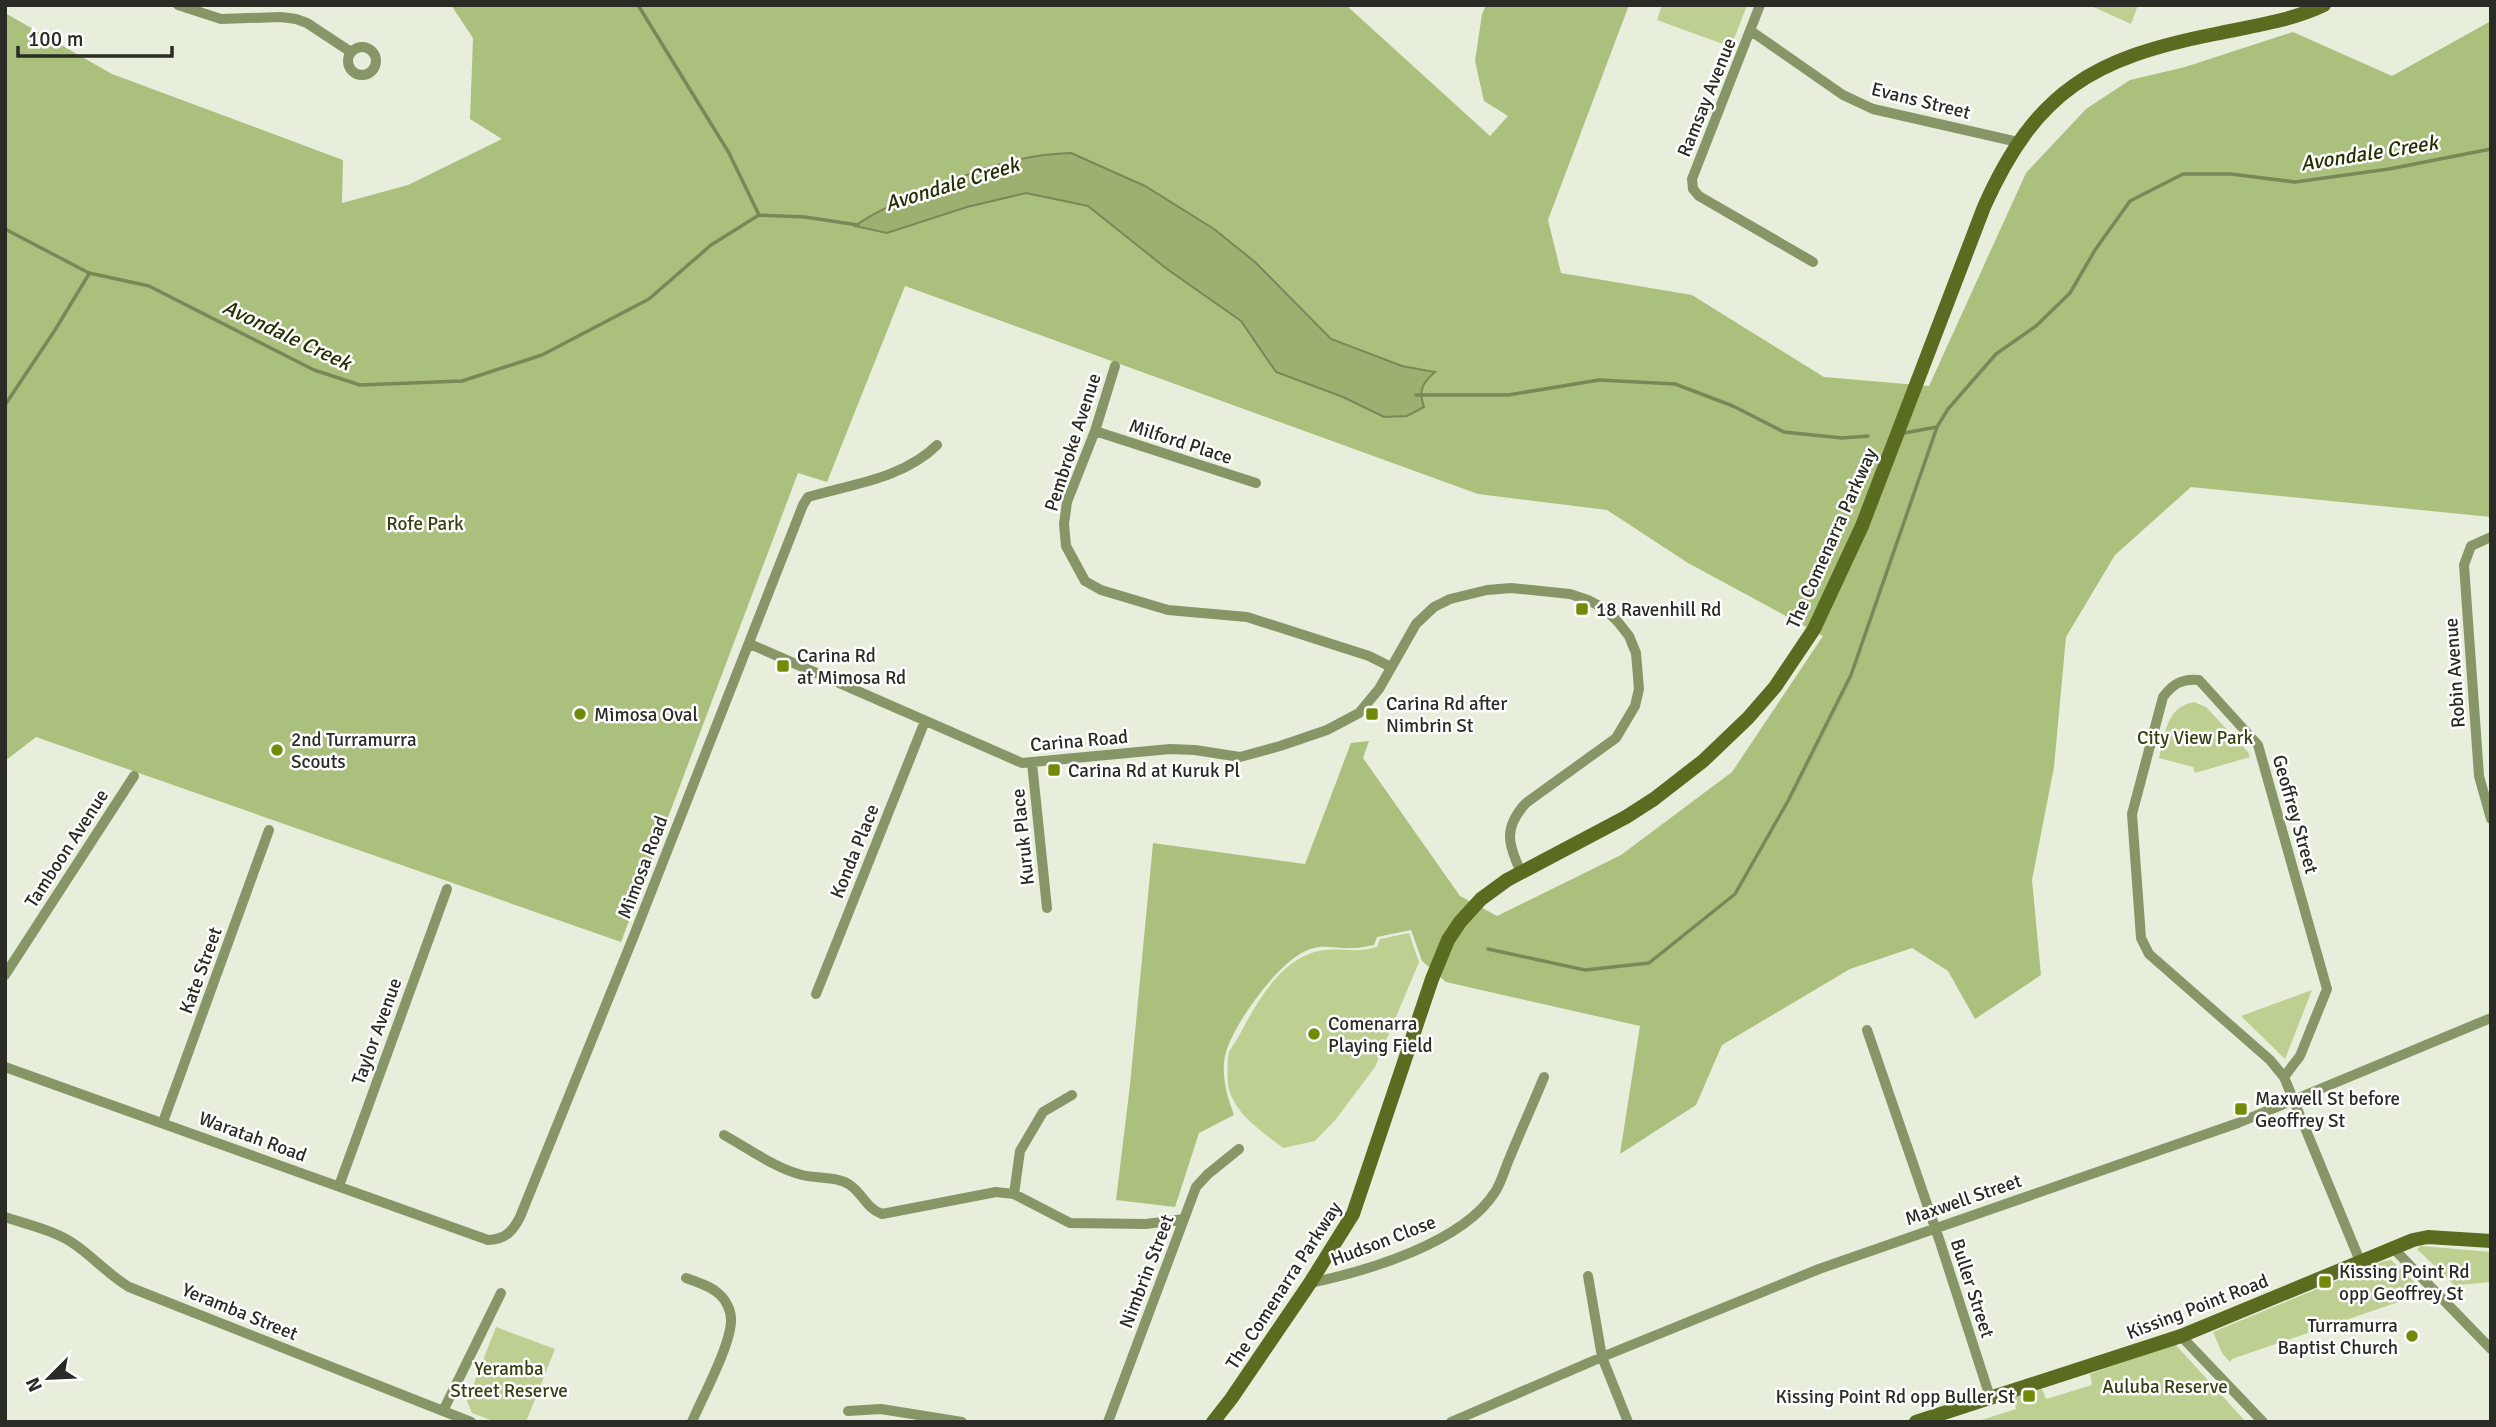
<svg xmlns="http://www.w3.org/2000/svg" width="2496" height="1427" font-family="Signika,sans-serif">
<rect width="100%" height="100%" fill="#e8eedc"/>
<path fill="#bdd092" d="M 1662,5 L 1747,5 L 1731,47 L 1657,20 Z
M 2089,5 L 2138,5 L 2131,24 Z
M 2194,702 L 2206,707 L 2248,752 L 2250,757 L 2195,773 L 2193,767 L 2159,758 C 2166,733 2165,708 2194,702 Z
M 1409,933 L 1419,962 L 1375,1067 L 1336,1119 L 1315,1141 L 1283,1148 C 1263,1132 1237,1116 1229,1090 C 1227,1082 1227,1061 1229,1052 C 1232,1046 1237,1040 1240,1034 C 1256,1004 1276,967 1309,954 C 1332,944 1351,955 1377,947 L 1380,939 Z
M 2312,990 L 2285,1059 L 2241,1016 Z
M 2421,1246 L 2491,1252 L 2491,1282 L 2459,1285 L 2457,1288 L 2417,1249 Z
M 2391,1260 L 2427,1294 L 2422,1298 L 2416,1296 L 2232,1359 L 2230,1362 L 2222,1353 L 2213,1332 L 2382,1262 Z
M 496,1327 L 555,1349 L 526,1422 L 496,1422 L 472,1413 L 467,1401 Z
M 2175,1344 L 2246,1422 L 1975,1422 L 2016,1409 L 2013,1398 L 2042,1389 L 2046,1399 L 2092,1385 L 2090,1374 Z"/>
<path fill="#acc07e" d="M 451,5 L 1346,5 L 1490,136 L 1508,116 L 1484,101 L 1475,61 L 1482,14 L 1486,5 L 1629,5 L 1548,220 L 1561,273 L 1692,295 L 1824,377 L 1929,386 L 2026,173 L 2086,109 L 2130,80 L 2185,67 L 2293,32 L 2392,76 L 2491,21 L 2491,517 L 2191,487 L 2115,555 L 2066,637 L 2054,767 L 2032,880 L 2041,975 L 1975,1019 L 1948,971 L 1912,948 L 1850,969 L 1722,1045 L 1696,1105 L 1620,1154 L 1640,1026 L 1446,982 L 1422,961 L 1411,930 L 1377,937 L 1374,945 C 1367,946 1360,948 1353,948 C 1337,949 1326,944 1310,949 C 1280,959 1235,1022 1226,1052 C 1220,1073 1227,1096 1234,1115 L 1199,1133 L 1175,1207 L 1116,1200 L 1130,1085 L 1153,843 L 1305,864 L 1351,743 L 1369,741 L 1363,758 L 1460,896 L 1497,916 L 1621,855 L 1732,772 L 1823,636 L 1688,563 L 1607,510 L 1478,494 L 905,286 L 827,482 L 798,473 L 621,942 L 36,737 L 5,761 L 5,13 L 112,74 L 343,160 L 342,203 L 408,185 L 502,139 L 470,119 L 473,38 Z"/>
<path fill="#9cb06f" stroke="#7a8858" stroke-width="2" d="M 1071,153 L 1145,186 L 1214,229 L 1255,262 L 1331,339 L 1402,366 L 1435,372 C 1423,382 1418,390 1424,407 L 1407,416 L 1384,417 L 1343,397 L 1276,372 L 1241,321 L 1167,269 L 1088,206 L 1026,193 L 967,207 L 887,233 L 855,226 C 876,211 899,202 923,192 C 971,172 1019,154 1071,153 Z"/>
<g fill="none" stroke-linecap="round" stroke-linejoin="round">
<path stroke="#7a8858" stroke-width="3.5" d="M 638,5 L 729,153 L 759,215
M 5,229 L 89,273 L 149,286 L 314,370 L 360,385 L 462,381 L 542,355 L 649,299 L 711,245 L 759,215 L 805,217 L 858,225
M 1416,395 L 1508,395 L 1599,380 L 1675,384 L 1733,406 L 1784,432 L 1842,438 L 1868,436
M 5,405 L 55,330 L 89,274
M 1904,433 L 1937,427 L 1948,409 L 1996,354 L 2036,326 L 2070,293 L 2095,250 L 2130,201 L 2183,174 L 2231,174 L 2295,182 L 2389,169 L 2491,149
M 1488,949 L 1585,970 L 1649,963 L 1735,894 L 1788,801 L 1851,675 L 1937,427"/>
<path stroke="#879667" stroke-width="10" d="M 178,5 L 221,19 L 281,17 L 296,19 L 307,23 L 351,52
M 1760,5 L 1692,179 L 1693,189 L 1699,196 L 1813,262
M 1751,31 L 1843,95 L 1873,109 L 2018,142
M348 61a14 14 0 1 1 28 0a14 14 0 1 1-28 0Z
M 1115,366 L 1095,431 L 1067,502 L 1064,524 L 1066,546 L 1085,581 L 1101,590 L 1168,610 L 1247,617 L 1369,656 L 1391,667
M 1095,431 L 1256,483
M 2491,537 L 2471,546 L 2464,565 L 2479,776 L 2491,819
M 750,644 L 1022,763 L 1170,749 L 1195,750 L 1240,757 L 1280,746 L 1327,730 L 1359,713 L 1379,689 L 1416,624 L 1434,607 L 1450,599 L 1487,590 L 1511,588 L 1570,594 L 1588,600 L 1605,609 L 1618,622 L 1629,636 L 1636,653 L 1639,689 L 1635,706 L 1616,738 L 1526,803 C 1503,828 1508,844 1521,872
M 1032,763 L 1047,908
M 5,975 L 134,776
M 816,994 L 925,721
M 1867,1030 L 1940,1242 L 1990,1397
M 5,1067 L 488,1240 C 505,1240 513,1231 520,1217 L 633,938 L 803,505 L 808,497 C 852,484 904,478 937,445
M 2284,1077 L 2300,1056 L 2327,989 L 2258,745 L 2199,680 C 2182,678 2173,684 2163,697 L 2132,814 L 2141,938 L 2149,954 L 2270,1060 L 2284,1077 L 2360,1261
M 163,1122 L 269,830
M 724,1135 C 749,1149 775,1168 802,1175 C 818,1179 837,1176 850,1185 C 863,1194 866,1208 882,1214 L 996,1192 L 1014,1194 L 1070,1223 L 1146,1224 L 1184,1219
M 339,1186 L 447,889
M 1014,1194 L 1020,1151 L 1043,1112 L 1072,1095
M 5,1217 C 29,1225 57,1231 77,1246 C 95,1259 109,1275 129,1287 L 471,1422
M 2393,1248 L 2491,1349
M 1588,1276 L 1602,1357 L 1628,1422
M 686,1278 C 697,1282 712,1286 720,1295 C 726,1300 731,1311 731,1319 C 732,1343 702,1398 692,1422
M 1310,1283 C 1367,1271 1463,1243 1495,1192 C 1502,1181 1505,1168 1510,1157 C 1521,1130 1533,1104 1544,1077
M 2181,1336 L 2263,1422
M 443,1411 L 501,1293
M 848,1411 L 881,1409 L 962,1422
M 1108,1422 L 1196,1187 L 1208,1174 L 1239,1149
M 1451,1422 L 1602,1357 L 1819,1269 L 2238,1123 L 2491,1018"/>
<path stroke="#596c20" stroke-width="14" d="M 1213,1422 L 1231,1399 L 1310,1283 L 1353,1214 L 1432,979 L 1448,940 L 1460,922 L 1481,899 L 1507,880 L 1626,817 L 1654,799 L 1703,761 L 1748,718 L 1775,687 L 1814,629 L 1862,526 L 1984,207 C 2036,90 2094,58 2215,34 C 2252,26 2291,21 2324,5
M 1916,1422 L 2181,1336 L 2413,1240 L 2428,1237 L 2491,1241"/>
</g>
<g fill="#718c04" stroke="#fff" stroke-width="2.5">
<rect x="1575" y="602" width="14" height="14" rx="3.5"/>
<rect x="776" y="659" width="14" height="14" rx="3.5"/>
<circle cx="580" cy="714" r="7"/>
<rect x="1365" y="707" width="14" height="14" rx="3.5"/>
<circle cx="277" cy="750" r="7"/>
<rect x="1047" y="763" width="14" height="14" rx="3.5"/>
<circle cx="1314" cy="1034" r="7"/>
<rect x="2234" y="1102" width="14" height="14" rx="3.5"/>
<rect x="2318" y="1275" width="14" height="14" rx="3.5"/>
<circle cx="2412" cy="1336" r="7"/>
<rect x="2022" y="1389" width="14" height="14" rx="3.5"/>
</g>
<g text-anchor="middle" stroke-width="5" stroke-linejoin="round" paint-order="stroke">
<g font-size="19" fill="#292b24" stroke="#fff">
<text transform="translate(1706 97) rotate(-68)" y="7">Ramsay Avenue</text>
<text transform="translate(1921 100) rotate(14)" y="7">Evans Street</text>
<text transform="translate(1181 441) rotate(18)" y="7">Milford Place</text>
<text transform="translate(1072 442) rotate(-72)" y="7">Pembroke Avenue</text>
<text transform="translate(1831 538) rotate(-66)" y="7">The Comenarra Parkway</text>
<text transform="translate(2454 673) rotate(-94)" y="7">Robin Avenue</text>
<text transform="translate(1079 740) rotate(-5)" y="7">Carina Road</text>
<text transform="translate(2296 814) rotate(74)" y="7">Geoffrey Street</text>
<text transform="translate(1022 837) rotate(-96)" y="7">Kuruk Place</text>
<text transform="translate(66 848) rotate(-57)" y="7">Tamboon Avenue</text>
<text transform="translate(854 851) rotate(-68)" y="7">Konda Place</text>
<text transform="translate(642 867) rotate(-69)" y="7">Mimosa Road</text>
<text transform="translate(200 970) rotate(-70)" y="7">Kate Street</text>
<text transform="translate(376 1031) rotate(-70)" y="7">Taylor Avenue</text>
<text transform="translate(253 1136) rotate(20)" y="7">Waratah Road</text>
<text transform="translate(1963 1199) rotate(-19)" y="7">Maxwell Street</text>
<text transform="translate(1383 1240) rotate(-21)" y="7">Hudson Close</text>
<text transform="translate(1146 1271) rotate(-69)" y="7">Nimbrin Street</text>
<text transform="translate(1283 1285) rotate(-57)" y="7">The Comenarra Parkway</text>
<text transform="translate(1973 1288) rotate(72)" y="7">Buller Street</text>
<text transform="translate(2197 1306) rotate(-21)" y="7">Kissing Point Road</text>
<text transform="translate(240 1311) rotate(22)" y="7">Yeramba Street</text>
</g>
<g font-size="19" fill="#354110" stroke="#fff">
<text x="425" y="530">Rofe Park</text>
<text x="2195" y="744">City View Park</text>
<text x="509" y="1375">Yeramba<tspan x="509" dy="22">Street Reserve</tspan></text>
<text x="2165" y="1393">Auluba Reserve</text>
</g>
<g font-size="19" fill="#292b24" stroke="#fff" text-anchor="start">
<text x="1596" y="616">18 Ravenhill Rd</text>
<text x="797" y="662">Carina Rd<tspan x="797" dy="22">at Mimosa Rd</tspan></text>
<text x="1386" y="710">Carina Rd after<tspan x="1386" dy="22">Nimbrin St</tspan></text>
<text x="594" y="721">Mimosa Oval</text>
<text x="291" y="746">2nd Turramurra<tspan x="291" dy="22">Scouts</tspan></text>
<text x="1068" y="777">Carina Rd at Kuruk Pl</text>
<text x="1328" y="1030">Comenarra<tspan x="1328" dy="22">Playing Field</tspan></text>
<text x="2255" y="1105">Maxwell St before<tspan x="2255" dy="22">Geoffrey St</tspan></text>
<text x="2339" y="1278">Kissing Point Rd<tspan x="2339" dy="22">opp Geoffrey St</tspan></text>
<text x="2398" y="1332" text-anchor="end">Turramurra<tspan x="2398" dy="22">Baptist Church</tspan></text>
<text x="2015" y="1403" text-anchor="end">Kissing Point Rd opp Buller St</text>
</g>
<g font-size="21" font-style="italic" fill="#253000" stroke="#fff">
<text transform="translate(2369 153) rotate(-9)" y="7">Avondale Creek</text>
<text transform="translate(952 184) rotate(-17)" y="7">Avondale Creek</text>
<text transform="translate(287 335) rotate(25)" y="7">Avondale Creek</text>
</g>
</g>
<rect width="2496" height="1427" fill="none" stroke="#292b24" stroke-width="14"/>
<g transform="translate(49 1378) rotate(246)" stroke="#ffffff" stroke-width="5" paint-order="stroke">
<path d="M0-5L12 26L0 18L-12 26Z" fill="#292b24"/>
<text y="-10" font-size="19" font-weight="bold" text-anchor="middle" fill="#292b24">N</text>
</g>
<path d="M18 46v10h154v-10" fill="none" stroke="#292b24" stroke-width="3.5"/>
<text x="28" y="46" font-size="21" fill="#292b24" stroke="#ffffff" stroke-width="5" paint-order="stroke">100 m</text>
</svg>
